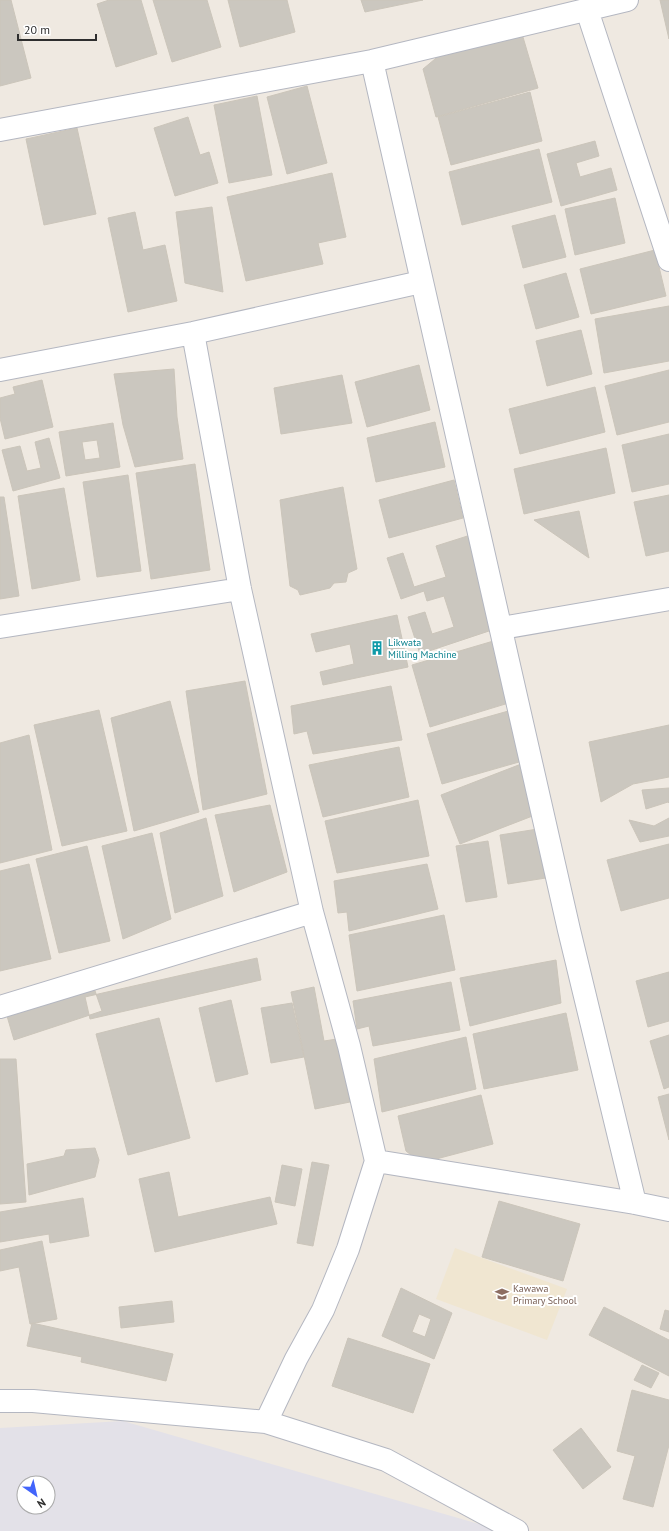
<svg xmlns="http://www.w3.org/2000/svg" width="669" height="1531" font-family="'PT Sans',sans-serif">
<rect width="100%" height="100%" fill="#efe9e1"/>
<path fill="#e3e1e8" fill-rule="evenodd" d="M 123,1421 L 503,1531 L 0,1531 L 0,1428 ZM 24,1483 L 48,1483 L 48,1507 L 24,1507 Z"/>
<path fill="#f0e6d1" d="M 455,1248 L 567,1289 L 547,1340 L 436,1299 Z"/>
<path fill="#cbc7bf" stroke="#cbc5ba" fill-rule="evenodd" d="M 0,0 L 11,0 L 31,78 L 0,86 Z
M 109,0 L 141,0 L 157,54 L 116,67 L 97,4 Z
M 153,0 L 207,0 L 221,47 L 172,62 Z
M 228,0 L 287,0 L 295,32 L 240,47 Z
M 361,0 L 423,0 L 365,12 Z
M 660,0 L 669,0 L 669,39 Z
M 520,27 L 538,88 L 436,117 L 423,69 L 447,49 Z
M 307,86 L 327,163 L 287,174 L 267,97 Z
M 530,92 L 542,141 L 451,165 L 438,117 Z
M 257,96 L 272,175 L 229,183 L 214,105 Z
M 188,117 L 200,155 L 209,152 L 218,183 L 175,196 L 154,128 Z
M 77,128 L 96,214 L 44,225 L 26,139 Z
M 595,141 L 599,156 L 576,163 L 580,177 L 611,168 L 617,190 L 561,206 L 547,154 Z
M 539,149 L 552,202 L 462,225 L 449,172 Z
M 332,173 L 346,237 L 318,243 L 323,264 L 246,281 L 227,197 Z
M 615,198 L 625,243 L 575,255 L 565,209 Z
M 212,207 L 223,292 L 185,283 L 176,212 Z
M 135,212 L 143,250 L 165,245 L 177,301 L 128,312 L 108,218 Z
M 555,215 L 566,257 L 523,268 L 512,226 Z
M 655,250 L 666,296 L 591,314 L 580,269 Z
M 566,273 L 579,317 L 536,329 L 524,285 Z
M 669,306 L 669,361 L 604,373 L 595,319 Z
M 581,330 L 592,374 L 547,386 L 536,341 Z
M 419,365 L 430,410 L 367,427 L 355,382 Z
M 174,369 L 177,417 L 183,459 L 135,467 L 123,425 L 114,374 Z
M 669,370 L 669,422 L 617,435 L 605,386 Z
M 342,375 L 352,423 L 281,434 L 274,388 Z
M 42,380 L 53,427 L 5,439 L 0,418 L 0,398 L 15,394 L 13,387 Z
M 595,387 L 605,432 L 520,454 L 509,409 Z
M 435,422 L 445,467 L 376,482 L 367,438 Z
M 113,423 L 120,467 L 66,476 L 59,432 ZM 97,440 L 100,458 L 85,460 L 82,442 Z
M 669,434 L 669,484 L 632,492 L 622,445 Z
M 49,438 L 60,478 L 13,491 L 2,450 L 20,446 L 27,471 L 41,468 L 35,442 Z
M 606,448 L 615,493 L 524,514 L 514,469 Z
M 195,464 L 210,570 L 151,579 L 136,473 Z
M 128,475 L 141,571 L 97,577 L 83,482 Z
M 454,480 L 463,518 L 389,538 L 379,500 Z
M 343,487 L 357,569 L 348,573 L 346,582 L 334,583 L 330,588 L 300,595 L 298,590 L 290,586 L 280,500 Z
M 64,488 L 80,580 L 32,589 L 18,496 Z
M 669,495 L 669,551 L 646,556 L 634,502 Z
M 0,497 L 4,497 L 19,596 L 0,599 Z
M 579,511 L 589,558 L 534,520 Z
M 477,533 L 507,625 L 420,654 L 408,617 L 425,612 L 432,634 L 454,627 L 444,596 L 427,601 L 424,591 L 401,599 L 387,558 L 403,553 L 414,587 L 446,577 L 436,546 Z
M 397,615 L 408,667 L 323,685 L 320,672 L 354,664 L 350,644 L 316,652 L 311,634 Z
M 507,637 L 512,702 L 430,727 L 412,665 Z
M 245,681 L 267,794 L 203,810 L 186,691 Z
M 391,686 L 402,740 L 313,754 L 307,731 L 294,734 L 291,706 Z
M 170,701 L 199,812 L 134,831 L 111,718 Z
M 519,708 L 533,758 L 442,784 L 427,734 Z
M 99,710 L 127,831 L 62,846 L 34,725 Z
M 669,725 L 669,777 L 633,784 L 601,802 L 589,742 Z
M 29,735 L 52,850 L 0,863 L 0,743 Z
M 399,747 L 409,797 L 323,817 L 309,765 Z
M 529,761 L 548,810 L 460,844 L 441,795 Z
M 669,788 L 669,803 L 668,802 L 646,809 L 642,790 Z
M 418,800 L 429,856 L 337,873 L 325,821 Z
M 270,805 L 287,872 L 234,892 L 215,815 Z
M 206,818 L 223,896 L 175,913 L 160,833 Z
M 669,818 L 669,836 L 640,842 L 629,820 L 654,826 Z
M 544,828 L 552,877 L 508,884 L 500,835 Z
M 152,833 L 171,919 L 123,939 L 102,846 Z
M 488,841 L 497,897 L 466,902 L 456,846 Z
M 669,844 L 669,898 L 621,911 L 607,860 Z
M 87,846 L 110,941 L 59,953 L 36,859 Z
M 29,864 L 51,959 L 0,971 L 0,871 Z
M 427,864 L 438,909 L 349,931 L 347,912 L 338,913 L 334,881 Z
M 444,915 L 455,970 L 357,991 L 349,935 Z
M 257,958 L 261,980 L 90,1019 L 85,997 Z
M 556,960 L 561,1003 L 470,1026 L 460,978 Z
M 669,972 L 669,1021 L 648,1027 L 636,981 Z
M 451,982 L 460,1030 L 373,1046 L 369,1026 L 357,1029 L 353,1001 Z
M 314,987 L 324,1041 L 337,1039 L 350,1102 L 315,1109 L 291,992 Z
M 94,988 L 102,1011 L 14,1040 L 7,1016 Z
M 231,1000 L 248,1074 L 216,1082 L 199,1008 Z
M 292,1003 L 304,1057 L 271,1063 L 261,1008 Z
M 566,1013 L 578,1070 L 484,1089 L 473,1034 Z
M 159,1018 L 190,1138 L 128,1155 L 96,1034 Z
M 669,1035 L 669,1087 L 664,1089 L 650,1041 Z
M 466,1037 L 476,1089 L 382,1112 L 374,1059 Z
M 0,1059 L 16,1059 L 26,1202 L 0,1204 Z
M 669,1094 L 669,1140 L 658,1097 Z
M 481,1095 L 493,1144 L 421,1163 L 406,1151 L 398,1116 Z
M 95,1148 L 99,1160 L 95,1177 L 29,1195 L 27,1164 L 64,1156 L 66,1150 Z
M 312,1162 L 329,1165 L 313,1246 L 297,1243 Z
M 282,1165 L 302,1169 L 295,1206 L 275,1202 Z
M 169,1172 L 178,1217 L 270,1197 L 277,1224 L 155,1252 L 139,1179 Z
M 83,1198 L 89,1236 L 50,1243 L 49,1234 L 0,1242 L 0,1212 Z
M 499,1201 L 580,1224 L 563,1281 L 482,1257 Z
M 42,1241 L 57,1319 L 30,1324 L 19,1267 L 0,1271 L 0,1250 Z
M 401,1288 L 452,1313 L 434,1359 L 382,1336 ZM 419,1314 L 431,1319 L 425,1337 L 412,1332 Z
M 172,1301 L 174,1322 L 121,1328 L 119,1307 Z
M 604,1307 L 669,1340 L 669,1376 L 589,1335 Z
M 665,1310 L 669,1311 L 669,1332 L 660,1329 Z
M 32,1323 L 173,1354 L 166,1381 L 81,1362 L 82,1357 L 27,1346 Z
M 348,1338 L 430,1364 L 413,1413 L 332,1386 Z
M 642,1365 L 659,1373 L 651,1388 L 634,1380 Z
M 632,1390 L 669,1400 L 669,1445 L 653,1507 L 623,1499 L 635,1456 L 617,1451 Z
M 581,1428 L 611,1467 L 583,1489 L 553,1450 Z"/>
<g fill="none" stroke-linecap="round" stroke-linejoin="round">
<defs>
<path id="minor" d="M 587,10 L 669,260
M 372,61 L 569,930 L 635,1203
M 0,130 L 372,61 L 627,0
M 193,333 L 240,589 L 312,912 L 349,1046 L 376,1161 L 348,1249 L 323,1310 L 296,1359 L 266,1422
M 0,370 L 193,333 L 421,282
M 0,627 L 240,589
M 502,628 L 669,599
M 0,1007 L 312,912
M 376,1161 L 635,1203 L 669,1210
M 0,1401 L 33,1401 L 266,1422 L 386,1460 L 517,1531"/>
</defs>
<use href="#minor" stroke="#b4b7c1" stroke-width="24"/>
<use href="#minor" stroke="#fff" stroke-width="22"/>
</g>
<defs>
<symbol id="building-bare" viewBox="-9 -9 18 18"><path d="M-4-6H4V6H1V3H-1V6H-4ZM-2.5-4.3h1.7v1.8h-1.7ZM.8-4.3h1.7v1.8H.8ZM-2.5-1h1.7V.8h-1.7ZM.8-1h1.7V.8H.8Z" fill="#0f9aa8" stroke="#fff" stroke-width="2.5" paint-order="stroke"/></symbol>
<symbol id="school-bare" viewBox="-9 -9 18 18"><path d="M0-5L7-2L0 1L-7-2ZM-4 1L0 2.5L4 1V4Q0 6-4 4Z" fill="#8d6e63" stroke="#fff" stroke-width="2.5" paint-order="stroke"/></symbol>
</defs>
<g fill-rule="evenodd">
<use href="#building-bare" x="367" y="638" width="20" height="20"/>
<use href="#school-bare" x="492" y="1284" width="20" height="20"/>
</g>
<g text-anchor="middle" stroke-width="4" stroke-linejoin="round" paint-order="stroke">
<g font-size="10" fill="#0d838f" stroke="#fff" text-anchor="start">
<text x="388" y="646">Likwata<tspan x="388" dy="12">Milling Machine</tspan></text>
</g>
<g font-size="10" fill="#785e54" stroke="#fff" text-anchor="start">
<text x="513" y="1292">Kawawa<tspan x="513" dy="12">Primary School</tspan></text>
</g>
</g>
<g transform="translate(36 1495) rotate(146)"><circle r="19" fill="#ffffff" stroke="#ababab"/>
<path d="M0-3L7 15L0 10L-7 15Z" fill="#4264fb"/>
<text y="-6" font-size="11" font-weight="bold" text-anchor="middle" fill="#2e2e2e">N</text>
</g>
<path d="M18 34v6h78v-6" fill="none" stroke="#2e2e2e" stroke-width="2"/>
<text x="24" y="34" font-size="12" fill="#2e2e2e" stroke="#ffffff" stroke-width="3" paint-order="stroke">20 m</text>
</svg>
